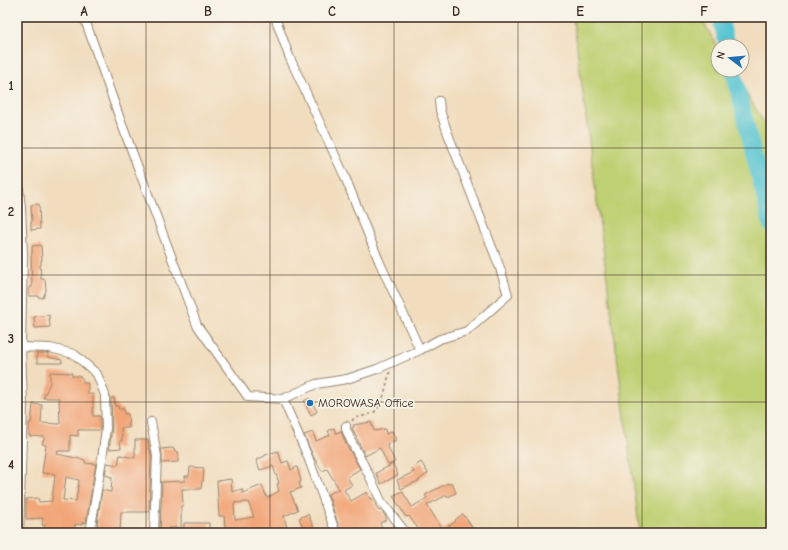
<svg xmlns="http://www.w3.org/2000/svg" width="788" height="550" font-family="'Comic Neue',sans-serif">
<rect width="100%" height="100%" fill="#f7f3e8"/>
<filter id="ink" filterUnits="userSpaceOnUse"><feTurbulence type="fractalNoise" baseFrequency=".025" numOctaves="2"/><feDisplacementMap in="SourceGraphic" scale="8" xChannelSelector="R" yChannelSelector="G"/><feConvolveMatrix kernelMatrix="1 2 1 2 8 2 1 2 1" color-interpolation-filters="sRGB"/></filter>
<filter id="wash" filterUnits="userSpaceOnUse"><feTurbulence type="fractalNoise" baseFrequency=".012" numOctaves="4" result="noise"/><feDisplacementMap in="SourceGraphic" scale="16" xChannelSelector="R" yChannelSelector="G"/><feGaussianBlur stdDeviation="0.9" result="paint"/><feColorMatrix in="noise" values="0 0 0 0 0 0 0 0 0 0 0 0 0 0 0 0 0 1.4 0 .05"/><feComposite in="paint" operator="in"/></filter>
<g filter="url(#wash)">
<rect width="100%" height="100%" fill="#f1ddbe"/>
<path fill="#bfd073" stroke="#7d7d48" d="M 573,17 L 700,17 L 718,47 L 718,70 L 732,70 L 771,134 L 771,533 L 640,533 Z"/>
<g fill="none" stroke-linecap="round" stroke-linejoin="round">
<path stroke="#59c5d2" stroke-width="16" d="M 720,17 L 727,46
M 733,70 L 771,225"/>
</g>
<g id="blocks">
<path fill="#f2a678" fill-rule="evenodd" d="M 39,204 L 40,229 L 31,230 L 31,222 L 32,222 L 31,205 Z
M 41,245 L 42,260 L 41,260 L 41,265 L 40,265 L 41,279 L 45,279 L 46,290 L 43,298 L 38,297 L 38,296 L 29,296 L 29,288 L 32,287 L 31,255 L 32,254 L 32,246 Z
M 49,315 L 50,327 L 35,328 L 34,317 Z
M 37,353 L 48,353 L 48,357 L 62,360 L 62,363 L 37,363 Z
M 50,372 L 72,373 L 72,376 L 80,376 L 83,380 L 83,383 L 88,383 L 88,394 L 93,394 L 93,416 L 100,416 L 100,430 L 78,430 L 78,436 L 70,435 L 70,451 L 58,451 L 57,454 L 85,460 L 85,463 L 96,464 L 86,523 L 82,522 L 82,525 L 75,524 L 75,529 L 72,529 L 72,533 L 44,533 L 45,525 L 42,525 L 43,518 L 26,519 L 26,499 L 38,498 L 39,502 L 52,501 L 55,474 L 42,473 L 46,445 L 42,444 L 45,437 L 29,436 L 29,423 L 31,423 L 33,404 L 42,405 L 41,423 L 60,424 L 59,398 L 43,398 L 50,383 ZM 66,477 L 79,480 L 76,501 L 63,500 Z
M 111,398 L 114,398 L 115,406 L 118,406 L 119,409 L 124,409 L 124,414 L 128,414 L 129,428 L 121,428 L 122,441 L 120,441 L 121,448 L 109,449 L 112,428 Z
M 310,398 L 317,412 L 311,415 L 304,401 Z
M 371,422 L 374,431 L 385,429 L 386,434 L 392,431 L 396,440 L 387,445 L 395,462 L 388,465 L 380,448 L 365,456 L 352,428 L 354,427 L 353,425 Z
M 334,428 L 336,433 L 341,431 L 346,444 L 360,469 L 347,477 L 352,485 L 344,490 L 351,501 L 367,492 L 370,499 L 372,498 L 379,511 L 381,510 L 384,514 L 387,520 L 380,523 L 383,530 L 378,533 L 341,533 L 328,494 L 339,489 L 327,469 L 322,471 L 313,456 L 304,435 L 313,432 L 316,441 L 330,435 L 328,431 Z
M 135,440 L 148,440 L 149,449 L 150,449 L 151,456 L 149,512 L 121,512 L 120,533 L 97,533 L 98,524 L 97,524 L 102,490 L 111,492 L 112,477 L 105,475 L 107,463 L 118,465 L 120,455 L 135,458 Z
M 172,448 L 174,449 L 175,452 L 178,451 L 178,462 L 162,463 L 162,455 L 161,449 Z
M 278,451 L 282,463 L 288,461 L 291,470 L 297,467 L 301,481 L 300,481 L 301,482 L 299,483 L 301,488 L 290,492 L 298,510 L 284,516 L 288,532 L 303,527 L 299,518 L 308,514 L 316,533 L 226,533 L 224,516 L 219,516 L 217,481 L 231,479 L 232,492 L 242,489 L 243,493 L 262,485 L 267,498 L 279,491 L 277,484 L 279,483 L 273,466 L 260,470 L 256,460 L 265,456 L 265,455 ZM 248,502 L 254,517 L 235,520 L 234,503 Z
M 421,462 L 428,473 L 418,481 L 401,489 L 397,480 L 414,472 L 412,468 Z
M 393,464 L 398,475 L 381,484 L 376,473 Z
M 190,467 L 204,468 L 203,481 L 202,481 L 201,489 L 182,489 L 183,506 L 181,506 L 181,528 L 168,528 L 168,533 L 160,533 L 162,482 L 185,481 L 185,476 L 189,476 Z
M 448,483 L 448,484 L 452,483 L 456,493 L 448,497 L 447,495 L 427,505 L 443,530 L 456,521 L 455,520 L 463,514 L 476,533 L 421,533 L 409,516 L 406,517 L 393,496 L 402,491 L 412,507 L 427,498 L 425,495 Z
M 184,523 L 209,523 L 209,533 L 184,533 Z"/>
</g>
</g>
<g filter="url(#ink)">
<use href="#blocks" fill-opacity="0" stroke="#96846e" stroke-width="1"/>
<g fill="none" stroke-linecap="round" stroke-linejoin="round">
<defs>
<path id="minor" d="M 84,17 L 121,122 L 197,325 L 248,397 L 283,399
M 275,17 L 289,56 L 345,177 L 379,261 L 420,350
M 17,171 L 21,208 L 23,255 L 21,347 L 23,406 L 19,533
M 21,347 L 50,348 L 74,354 L 97,374 L 105,395 L 106,428 L 102,459 L 90,533
M 151,422 L 157,456 L 154,533
M 346,426 L 346,429 L 351,441 L 369,475 L 381,501 L 406,533
M 336,533 L 308,457 L 283,399 L 316,384 L 347,379 L 377,369 L 420,350 L 440,339 L 467,331 L 508,295 L 500,268 L 448,134 L 440,110 L 439,101"/>
</defs>
<use href="#minor" stroke="#96846e" stroke-width="10"/>
<path stroke="#96846e" stroke-width="1.5" stroke-dasharray="3 3" stroke-linecap="butt" d="M 352,421 L 354,418 C 360,417 367,415 373,413 C 384,406 386,383 390,372"/>
<use href="#minor" stroke="#fff" stroke-width="8"/>
</g>
</g>
<path fill="none" stroke="#3b2a1e" stroke-width="1" stroke-opacity="0.55" d="M 146,17 L 146,533M 270,17 L 270,533M 394,17 L 394,533M 518,17 L 518,533M 642,17 L 642,533M 17,148 L 771,148M 17,275 L 771,275M 17,402 L 771,402"/>
<circle fill="#1f6fb2" stroke="#f7f3e8" stroke-width="1.5" cx="310" cy="403" r="4"/>
<g text-anchor="middle" stroke-width="3.5" stroke-linejoin="round" paint-order="stroke">
<g font-size="12" fill="#3b2a1e" stroke="#f7f3e8" text-anchor="start">
<text x="318" y="407">MOROWASA Office</text>
</g>
</g>
<rect width="788" height="550" fill="none" stroke="#f7f3e8" stroke-width="44"/>
<g transform="translate(730 58) rotate(286)"><circle r="19" fill="#f7f3e8" stroke="#aca397"/>
<path d="M0-3L7 15L0 10L-7 15Z" fill="#1f6fb2"/>
<text y="-6" font-size="11" font-weight="bold" text-anchor="middle" fill="#3b2a1e">N</text>
</g>
<rect x="22" y="22" width="744" height="506" fill="none" stroke="#3b2a1e" stroke-width="1.5"/>
<g font-size="13" text-anchor="middle" font-weight="bold" fill="#3b2a1e">
<text x="84" y="16">A</text>
<text x="208" y="16">B</text>
<text x="332" y="16">C</text>
<text x="456" y="16">D</text>
<text x="580" y="16">E</text>
<text x="704" y="16">F</text>
<text x="11" y="90">1</text>
<text x="11" y="216">2</text>
<text x="11" y="343">3</text>
<text x="11" y="469">4</text>
</g>
</svg>
